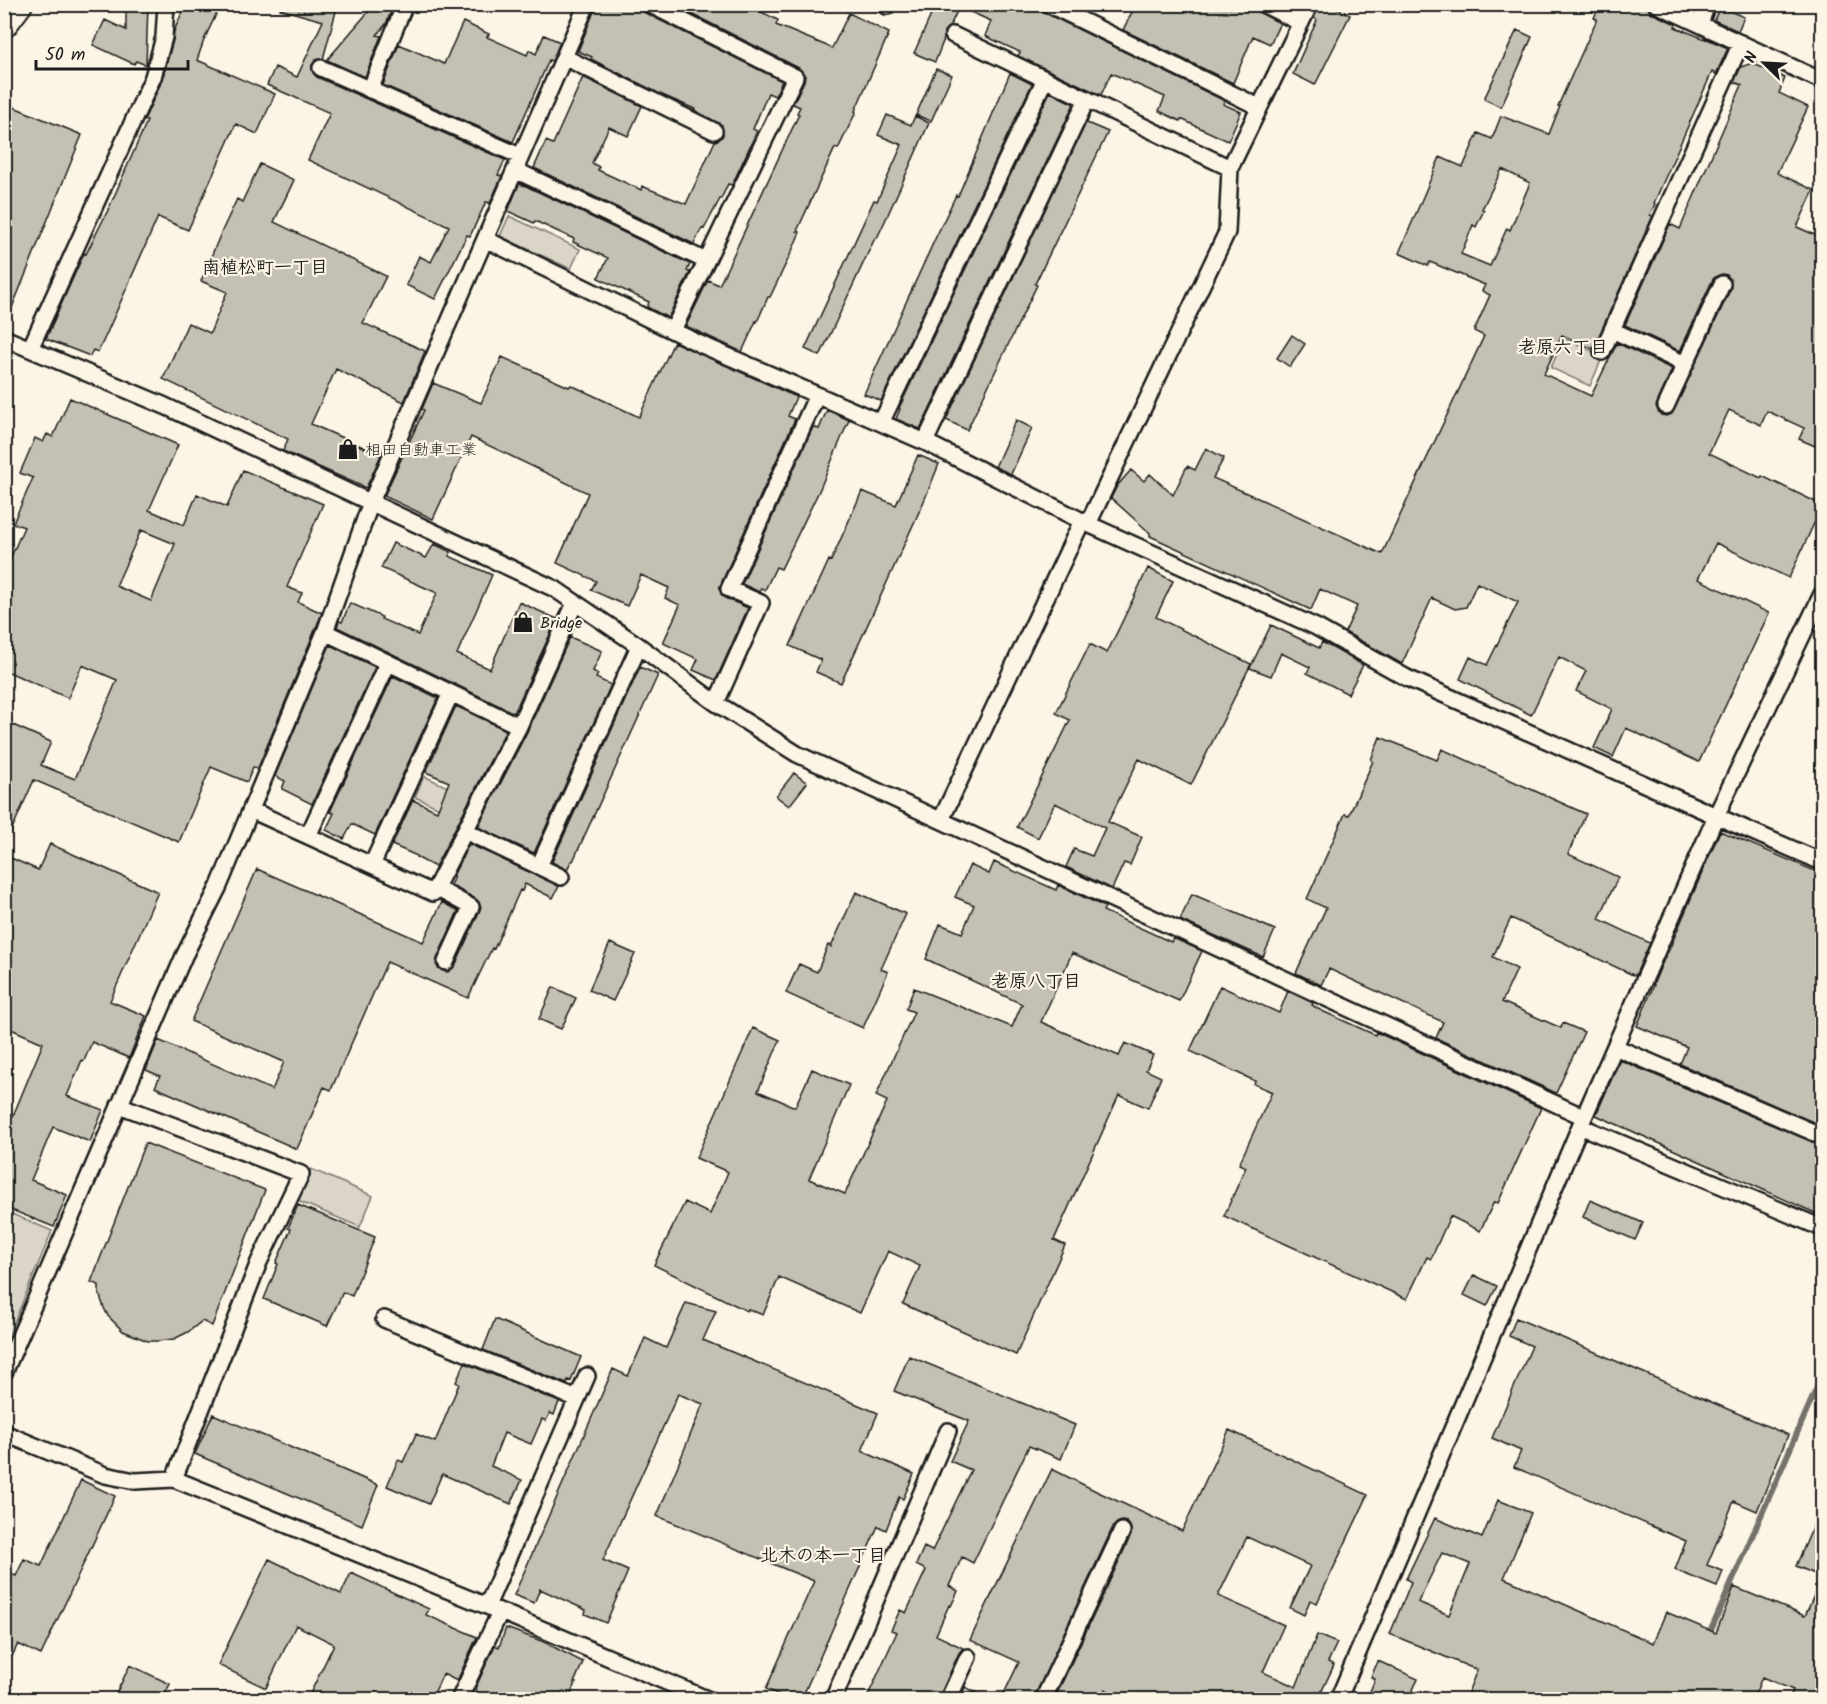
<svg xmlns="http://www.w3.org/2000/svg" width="1827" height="1704" font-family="Kalam,'Klee One',sans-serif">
<rect width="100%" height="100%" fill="#fcf5e5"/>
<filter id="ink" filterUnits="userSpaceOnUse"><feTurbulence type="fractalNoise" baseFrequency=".0167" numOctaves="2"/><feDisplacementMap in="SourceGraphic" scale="12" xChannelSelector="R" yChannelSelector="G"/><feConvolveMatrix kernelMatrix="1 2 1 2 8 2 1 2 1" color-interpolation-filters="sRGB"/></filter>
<g filter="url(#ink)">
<path fill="#dbd5c8" stroke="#7c7872" stroke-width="1.5" d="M 509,216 L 580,249 L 571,269 L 500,236 Z
M 1564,338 L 1603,356 L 1590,386 L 1551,368 Z
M 424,776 L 475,800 L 466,820 L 415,797 Z
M 311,1169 L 373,1196 L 360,1227 L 298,1201 Z
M 5,1211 L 52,1231 L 5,1344 Z"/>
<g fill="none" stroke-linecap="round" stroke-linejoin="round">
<path stroke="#75726c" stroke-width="6" d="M 1708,1637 L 1822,1376"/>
</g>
<path fill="#c4c0b3" stroke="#1c1c1c" stroke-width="1.5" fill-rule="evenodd" d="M 126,4 L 148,4 L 146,65 L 136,61 L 134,64 L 93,45 L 105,20 L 126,30 Z
M 186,4 L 221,4 L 204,40 L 197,60 L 275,94 L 257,134 L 236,124 L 188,230 L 158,217 L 106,335 L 98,352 L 93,350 L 90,356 L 46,339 L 84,253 L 86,254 L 109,208 L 147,121 L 144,120 L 165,74 L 164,73 L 173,40 L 174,31 Z
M 281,4 L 338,4 L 323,59 L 316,60 L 312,65 L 313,73 L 317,77 L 505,160 L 498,175 L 502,176 L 490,203 L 486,202 L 470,236 L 467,235 L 435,299 L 406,285 L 419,256 L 431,262 L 449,226 L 308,160 L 330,113 L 267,85 L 275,67 L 297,77 L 323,21 L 280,9 Z
M 375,4 L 394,4 L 386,24 L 377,35 L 381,36 L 365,77 L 327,60 Z
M 597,4 L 639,4 L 641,9 L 645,13 L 782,81 L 775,96 L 768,93 L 753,129 L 757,131 L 732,185 L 728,184 L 721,199 L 720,199 L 704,229 L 702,228 L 694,244 L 534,168 L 546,141 L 553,144 L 583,77 L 642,106 L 628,136 L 609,127 L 592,163 L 599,167 L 598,170 L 641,190 L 642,186 L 686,204 L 715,141 L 720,139 L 723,135 L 722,125 L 694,110 L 695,109 L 662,95 L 591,59 L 592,57 L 578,51 Z
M 672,4 L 745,4 L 778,20 L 776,25 L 832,48 L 849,13 L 889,33 L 855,111 L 856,112 L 838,149 L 835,148 L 797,231 L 800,232 L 792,251 L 770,297 L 768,297 L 757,322 L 756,321 L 742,352 L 686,326 L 708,280 L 719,285 L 724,275 L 799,114 L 797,113 L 800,107 L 793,104 L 804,81 L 805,76 L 799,68 Z
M 936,4 L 1027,4 L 1225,101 L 1223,104 L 1241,112 L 1228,141 L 1181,119 L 1180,121 L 1159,111 L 1165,97 L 1111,73 L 1101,95 L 1018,56 L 1020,52 L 985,36 L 991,21 L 959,7 L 950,26 L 944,31 L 944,39 L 935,62 L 914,53 Z
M 1136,4 L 1253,4 L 1258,12 L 1280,23 L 1270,44 L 1253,36 L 1233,83 L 1123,30 Z
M 1320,4 L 1328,4 L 1350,15 L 1315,85 L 1293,74 L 1317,20 L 1314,18 Z
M 1600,4 L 1646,4 L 1651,13 L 1676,24 L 1675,27 L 1705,39 L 1705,38 L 1728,48 L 1716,74 L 1712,72 L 1654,203 L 1655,204 L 1650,215 L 1653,216 L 1593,349 L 1562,335 L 1544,374 L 1591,396 L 1617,343 L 1672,369 L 1656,406 L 1658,411 L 1661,415 L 1667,416 L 1672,414 L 1731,288 L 1730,279 L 1727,275 L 1722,274 L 1717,276 L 1713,279 L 1680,351 L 1625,325 L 1670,224 L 1680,229 L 1742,85 L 1734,82 L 1741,67 L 1752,63 L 1785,78 L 1779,93 L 1808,107 L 1777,173 L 1814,190 L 1797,227 L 1822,238 L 1822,449 L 1799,439 L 1804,428 L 1767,411 L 1761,425 L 1729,410 L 1709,453 L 1761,478 L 1762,476 L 1822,505 L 1822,506 L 1789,578 L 1716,543 L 1698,579 L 1769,613 L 1699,762 L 1626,728 L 1613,757 L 1594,748 L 1612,709 L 1576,691 L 1586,671 L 1559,657 L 1531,715 L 1460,679 L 1470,657 L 1487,665 L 1518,602 L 1477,583 L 1466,607 L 1455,609 L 1432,598 L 1402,664 L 1345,632 L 1357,606 L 1320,589 L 1311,610 L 1150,536 L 1150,533 L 1111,498 L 1117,486 L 1131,470 L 1144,481 L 1150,474 L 1173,495 L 1187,466 L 1195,470 L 1206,448 L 1224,458 L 1213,478 L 1382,554 L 1484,336 L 1474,331 L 1490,295 L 1482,291 L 1485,285 L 1430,262 L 1428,266 L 1399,253 L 1440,157 L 1463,167 L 1478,133 L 1492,139 L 1501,116 L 1549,134 L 1560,106 L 1558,106 L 1597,19 L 1594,18 ZM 1502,169 L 1530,183 L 1510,230 L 1507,228 L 1490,266 L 1461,254 L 1473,225 L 1476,227 L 1484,210 L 1482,209 Z
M 1720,7 L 1744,17 L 1738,31 L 1714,20 Z
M 463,22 L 489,34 L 487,37 L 527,55 L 529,50 L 536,54 L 544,35 L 560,42 L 552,61 L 549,60 L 513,142 L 383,85 L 399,44 L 444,64 Z
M 1517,30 L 1532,37 L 1501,107 L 1484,99 Z
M 936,69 L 952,75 L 931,121 L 916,115 Z
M 1010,73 L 1032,84 L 881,401 L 864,394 L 935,239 L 956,195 L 958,196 Z
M 1050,92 L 1074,104 L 920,429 L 896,419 L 900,409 L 899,408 Z
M 4,103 L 82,135 L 5,325 L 4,325 Z
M 1091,112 L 1087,123 L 1108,132 L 1035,284 L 1037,285 L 967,430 L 946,420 Z
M 887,115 L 911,125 L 915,116 L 929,123 L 885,221 L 877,238 L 875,238 L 820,356 L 805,349 L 874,200 L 877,201 L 902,145 L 878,135 Z
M 260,164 L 294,180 L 274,222 L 386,276 L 363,323 L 425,351 L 404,402 L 336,369 L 311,424 L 381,455 L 366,488 L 283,451 L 288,439 L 163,379 L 188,323 L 210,333 L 227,292 L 201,281 L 221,233 L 237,199 L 242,202 Z
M 519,184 L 526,186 L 690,264 L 687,271 L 690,272 L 668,318 L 647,307 L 649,302 L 598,278 L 608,258 L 573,242 L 574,239 L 535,221 L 534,223 L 508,211 Z
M 1292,335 L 1305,344 L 1290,367 L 1277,358 Z
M 674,342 L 796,397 L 788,416 L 795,419 L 720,586 L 721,594 L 725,598 L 748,608 L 716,680 L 693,670 L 698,659 L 663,643 L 680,605 L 665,598 L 669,588 L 641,575 L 627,606 L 591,590 L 596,581 L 557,563 L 588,493 L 471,437 L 433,519 L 384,496 L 424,410 L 422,409 L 433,383 L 481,403 L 502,357 L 569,387 L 571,385 L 639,417 Z
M 70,398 L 178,445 L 149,510 L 184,525 L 197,494 L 227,507 L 243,470 L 323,504 L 287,587 L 302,593 L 298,602 L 322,613 L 258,768 L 253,767 L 247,782 L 211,767 L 179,842 L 34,780 L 4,847 L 4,721 L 51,742 L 41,765 L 75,779 L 117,680 L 82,665 L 68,698 L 4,670 L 4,573 L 24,527 L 13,523 L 33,478 L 20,473 L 35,438 L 43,442 L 47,434 L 53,437 ZM 141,530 L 175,544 L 151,601 L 116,586 Z
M 827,410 L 849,420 L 819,491 L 781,569 L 776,567 L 765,590 L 761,588 L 759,592 L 742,584 L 813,427 L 819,429 Z
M 1016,420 L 1032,428 L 1011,474 L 995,467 Z
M 918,455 L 939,464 L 924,501 L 841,683 L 816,672 L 821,660 L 790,646 L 829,560 L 831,561 L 862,491 L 896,505 Z
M 393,543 L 426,558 L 434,544 L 451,552 L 449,556 L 492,575 L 457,654 L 490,669 L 519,602 L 557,619 L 514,713 L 337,627 L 339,621 L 342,622 L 350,603 L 382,617 L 381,619 L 418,635 L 437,593 L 381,568 Z
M 1148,568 L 1173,581 L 1156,617 L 1251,664 L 1191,785 L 1139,759 L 1108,822 L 1142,837 L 1130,865 L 1124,863 L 1112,889 L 1066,867 L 1074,849 L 1092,856 L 1105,828 L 1055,803 L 1038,838 L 1017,827 L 1070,720 L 1056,713 L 1090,644 L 1107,653 Z
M 1271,625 L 1319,648 L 1322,642 L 1363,665 L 1348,694 L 1307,673 L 1310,667 L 1281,653 L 1271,676 L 1250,668 Z
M 570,637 L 602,651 L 593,671 L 598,674 L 596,678 L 611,685 L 534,853 L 478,827 L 528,730 Z
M 330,645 L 375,667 L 312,804 L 282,789 L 285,781 L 275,776 Z
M 640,667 L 658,675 L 573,861 L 571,861 L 567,870 L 552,862 Z
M 393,676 L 438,698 L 375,835 L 352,824 L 344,839 L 326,830 L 334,813 L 330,812 Z
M 456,706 L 506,730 L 435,867 L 416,857 L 417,856 L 392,845 L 413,800 L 437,811 L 449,782 L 426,772 Z
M 1380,737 L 1437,760 L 1442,749 L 1586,814 L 1568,854 L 1618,877 L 1599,919 L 1650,943 L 1635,976 L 1511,918 L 1493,957 L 1517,969 L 1502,1002 L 1561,1028 L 1563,1023 L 1584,1032 L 1556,1093 L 1436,1038 L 1443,1022 L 1329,969 L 1321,985 L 1296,973 L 1326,908 L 1307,899 L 1345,814 L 1349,815 L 1373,761 L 1371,760 Z
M 794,773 L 807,783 L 789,806 L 776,796 Z
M 1720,831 L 1822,874 L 1822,1126 L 1680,1064 L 1687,1047 L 1637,1026 L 1654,985 L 1653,985 L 1667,952 L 1668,952 Z
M 50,844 L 158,892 L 110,1001 L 146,1016 L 129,1058 L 92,1042 L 84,1061 L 82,1060 L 67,1096 L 103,1110 L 90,1142 L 53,1127 L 31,1180 L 67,1195 L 54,1227 L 4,1207 L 4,1128 L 10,1115 L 13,1116 L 43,1043 L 4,1026 L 4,855 L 38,870 Z
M 469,844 L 559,886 L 553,898 L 525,884 L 522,891 L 520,890 L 494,949 L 492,948 L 468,998 L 387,962 L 331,1090 L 324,1087 L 297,1149 L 155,1087 L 160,1076 L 146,1070 L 158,1040 L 272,1090 L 284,1062 L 191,1021 L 257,869 L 423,942 L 442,902 L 458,911 L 437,959 L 436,964 L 438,968 L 443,971 L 448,972 L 455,966 L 481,907 L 476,899 L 450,885 L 454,877 L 453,876 Z
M 994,862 L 1056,890 L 1058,885 L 1105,907 L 1103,911 L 1171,942 L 1173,938 L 1202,951 L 1179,1001 L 1072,953 L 1041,1022 L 1119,1056 L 1125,1043 L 1153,1055 L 1146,1070 L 1161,1077 L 1148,1108 L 1119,1095 L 1054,1240 L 1065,1245 L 1016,1355 L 903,1304 L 920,1266 L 888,1251 L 860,1313 L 779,1277 L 763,1315 L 748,1309 L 747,1311 L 654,1265 L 685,1202 L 710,1214 L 728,1172 L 696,1158 L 753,1028 L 780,1040 L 758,1091 L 795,1107 L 812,1069 L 849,1085 L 809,1179 L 845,1194 L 887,1101 L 876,1096 L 914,1012 L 906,1009 L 914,988 L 1012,1027 L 1022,1004 L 926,959 L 940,924 L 962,933 L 974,905 L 955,897 L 970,865 L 989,874 Z
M 856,892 L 906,914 L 881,969 L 888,972 L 863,1028 L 786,993 L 799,964 L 817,972 L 828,945 L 831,947 Z
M 1192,894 L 1275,930 L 1263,957 L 1180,920 Z
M 610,943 L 635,954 L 613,1001 L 589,990 Z
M 1220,986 L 1279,1013 L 1288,991 L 1313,1003 L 1312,1005 L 1320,1010 L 1375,1035 L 1376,1032 L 1541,1108 L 1498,1203 L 1494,1202 L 1480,1231 L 1450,1216 L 1431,1259 L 1427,1257 L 1407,1299 L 1224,1216 L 1246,1167 L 1239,1164 L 1272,1092 L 1254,1084 L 1255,1081 L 1190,1051 Z
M 553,987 L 576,998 L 561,1029 L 539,1019 Z
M 1620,1060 L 1822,1146 L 1822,1216 L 1596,1115 Z
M 145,1143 L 265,1190 L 212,1326 L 202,1321 L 188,1332 L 174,1339 L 158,1341 L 148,1341 L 123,1331 L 108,1316 L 104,1308 L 99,1293 L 99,1285 L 91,1282 Z
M 1590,1200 L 1643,1223 L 1635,1240 L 1583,1217 Z
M 298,1205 L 375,1237 L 352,1296 L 343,1292 L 327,1326 L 264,1299 L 278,1264 L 276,1263 L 291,1229 L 288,1228 Z
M 1474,1275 L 1497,1286 L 1487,1306 L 1464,1295 Z
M 686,1303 L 716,1311 L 703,1340 L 878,1413 L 862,1451 L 914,1474 L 903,1499 L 899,1497 L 886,1530 L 878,1526 L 801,1700 L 790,1700 L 766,1689 L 814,1581 L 657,1516 L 703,1404 L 678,1394 L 603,1560 L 628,1571 L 606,1623 L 585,1614 L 586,1610 L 540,1589 L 534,1603 L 514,1595 L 613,1369 L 628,1376 L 645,1338 L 666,1348 Z
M 1516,1318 L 1788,1435 L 1757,1511 L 1734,1501 L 1707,1565 L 1723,1571 L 1717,1587 L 1675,1570 L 1686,1541 L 1514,1467 L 1521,1451 L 1492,1438 L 1532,1346 L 1509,1336 Z
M 495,1319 L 581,1357 L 571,1381 L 568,1380 L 567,1384 L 483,1350 Z
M 909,1356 L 1075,1425 L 1061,1459 L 1029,1446 L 973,1563 L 962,1557 L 949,1586 L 958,1591 L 951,1606 L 949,1605 L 936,1635 L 963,1648 L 959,1653 L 938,1700 L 866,1700 L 897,1632 L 891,1630 L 900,1610 L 906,1613 L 926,1570 L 916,1565 L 924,1547 L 932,1551 L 971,1470 L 950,1461 L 969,1421 L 894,1391 Z
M 465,1363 L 559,1402 L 554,1415 L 550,1413 L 546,1421 L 542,1419 L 531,1444 L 504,1433 L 491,1466 L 522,1480 L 511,1504 L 442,1474 L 429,1504 L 387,1486 L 398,1460 L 403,1462 L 416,1434 L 435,1442 L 459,1384 L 456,1382 Z
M 213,1414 L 378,1485 L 362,1525 L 195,1454 Z
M 1229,1430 L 1368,1495 L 1317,1603 L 1310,1600 L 1304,1615 L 1290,1608 L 1310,1566 L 1247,1537 L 1218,1596 L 1284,1625 L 1263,1672 L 1296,1687 L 1317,1635 L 1337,1643 L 1328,1662 L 1334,1665 L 1319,1697 L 1324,1700 L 1126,1700 L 1105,1689 L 1100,1700 L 1054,1700 L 1131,1535 L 1130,1526 L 1127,1522 L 1122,1521 L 1117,1523 L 1113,1527 L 1033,1700 L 1001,1700 L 1019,1662 L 970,1640 L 1052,1469 L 1096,1491 L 1182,1531 Z
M 81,1480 L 115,1496 L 41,1655 L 18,1644 L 4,1673 L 4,1571 L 16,1576 L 24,1559 L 41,1566 Z
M 1498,1500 L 1531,1513 L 1504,1578 L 1653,1643 L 1666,1612 L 1716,1633 L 1734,1587 L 1805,1616 L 1822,1577 L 1796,1566 L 1822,1506 L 1822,1700 L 1789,1700 L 1793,1690 L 1762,1677 L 1753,1700 L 1465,1700 L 1477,1670 L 1390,1634 L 1411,1582 L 1406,1579 L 1435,1518 L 1482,1538 ZM 1442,1553 L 1470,1564 L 1449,1615 L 1418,1602 Z
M 269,1559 L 341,1594 L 351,1573 L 429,1609 L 426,1615 L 477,1637 L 457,1681 L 443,1674 L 431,1700 L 307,1700 L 334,1644 L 296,1625 L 266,1688 L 218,1665 Z
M 506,1628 L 544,1642 L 583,1662 L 574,1683 L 576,1683 L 569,1700 L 473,1700 L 477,1690 L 475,1689 L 495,1645 L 499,1647 Z
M 1378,1661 L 1418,1679 L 1408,1700 L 1382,1700 L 1369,1694 L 1375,1679 L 1371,1677 Z
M 130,1665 L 170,1684 L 162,1700 L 113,1700 Z
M 965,1687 L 992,1700 L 959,1700 Z"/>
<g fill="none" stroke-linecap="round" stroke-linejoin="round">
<defs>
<path id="minor" d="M 649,4 L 795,77 L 673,330
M 883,4 L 887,6 L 888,4
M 1048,4 L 1259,107
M 1263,4 L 1301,23
M 1656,4 L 1822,81
M 1700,24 L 1707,4
M 953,35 L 1230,168
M 564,57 L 714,131
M 321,68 L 520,156
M 370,90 L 405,4
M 515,170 L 706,261
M 485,239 L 700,344 L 925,442 L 1088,524 L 1316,627 L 1407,678 L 1716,816 L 1822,862
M 1612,330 L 1685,364
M 4,338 L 165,406 L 555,589 L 639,646 L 716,703 L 797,754 L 1584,1117
M 30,349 L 153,77 L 164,37 L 166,4
M 1602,352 L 1741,43
M 1666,406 L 1722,284
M 881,423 L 1045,79
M 925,442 L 1087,99
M 1088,524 L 1227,232 L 1230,168 L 1310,4
M 325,632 L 519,726
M 716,703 L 761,603 L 729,589 L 817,395
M 251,810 L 433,893 L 519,726 L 575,603
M 941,820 L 1082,521
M 465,831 L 561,877
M 308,836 L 388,663
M 372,865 L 451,693
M 539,866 L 639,646
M 436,888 L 471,907 L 446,962
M 1615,1047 L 1822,1136
M 119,1105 L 301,1174 L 259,1262 L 174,1479
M 1580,1126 L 1822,1228
M 384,1319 L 577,1399
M 4,1373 L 184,956 L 219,886 L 325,632 L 371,502 L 587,4
M 4,1433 L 105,1475 L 135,1481 L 174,1479 L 487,1606 L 709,1700
M 487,1606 L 587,1376
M 459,1700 L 500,1612
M 833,1700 L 948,1431
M 948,1700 L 968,1657
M 1043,1700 L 1122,1531
M 1338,1700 L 1584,1117 L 1716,816 L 1822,594"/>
<path id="trunk" d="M 4,24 L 19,4"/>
</defs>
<use href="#minor" stroke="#1c1c1c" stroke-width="20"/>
<use href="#trunk" stroke="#1c1c1c" stroke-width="30"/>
<use href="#minor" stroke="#fcf5e5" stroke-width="15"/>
<use href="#trunk" stroke="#fcf5e5" stroke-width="26"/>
</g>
</g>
<defs>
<symbol id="shop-bare" viewBox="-9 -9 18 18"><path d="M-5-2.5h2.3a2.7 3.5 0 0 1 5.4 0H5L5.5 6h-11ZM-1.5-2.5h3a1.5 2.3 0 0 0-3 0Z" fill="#1c1c1c" stroke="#fcf5e5" stroke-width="2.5" paint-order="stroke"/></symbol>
</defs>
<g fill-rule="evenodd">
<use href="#shop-bare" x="333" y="434" width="30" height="30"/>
<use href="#shop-bare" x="508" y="607" width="30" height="30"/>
</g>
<g text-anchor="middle" stroke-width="4.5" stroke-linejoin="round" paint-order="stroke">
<g font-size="16" fill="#1c1c1c" stroke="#fcf5e5" text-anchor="start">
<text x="365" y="455">相田自動車工業</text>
<text x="540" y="628">Bridge</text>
</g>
<g font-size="18" font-weight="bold" fill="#1c1c1c" stroke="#fcf5e5">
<text x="265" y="273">南植松町一丁目</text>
<text x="1563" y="353">老原六丁目</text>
<text x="1036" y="987">老原八丁目</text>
<text x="823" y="1561">北木の本一丁目</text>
</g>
</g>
<rect width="1827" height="1704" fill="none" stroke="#fcf5e5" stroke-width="24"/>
<rect x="12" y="12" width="1803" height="1680" fill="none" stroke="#1c1c1c" stroke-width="2" filter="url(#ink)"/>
<g transform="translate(1764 63) rotate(294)" stroke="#fcf5e5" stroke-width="4.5" paint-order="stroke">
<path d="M0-4.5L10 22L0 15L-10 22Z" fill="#1c1c1c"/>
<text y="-9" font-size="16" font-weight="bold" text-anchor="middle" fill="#1c1c1c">N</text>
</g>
<path d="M36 60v9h152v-9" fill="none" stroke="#1c1c1c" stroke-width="3"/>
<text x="45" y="60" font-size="18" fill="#1c1c1c" stroke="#fcf5e5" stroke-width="4.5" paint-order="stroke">50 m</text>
</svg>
